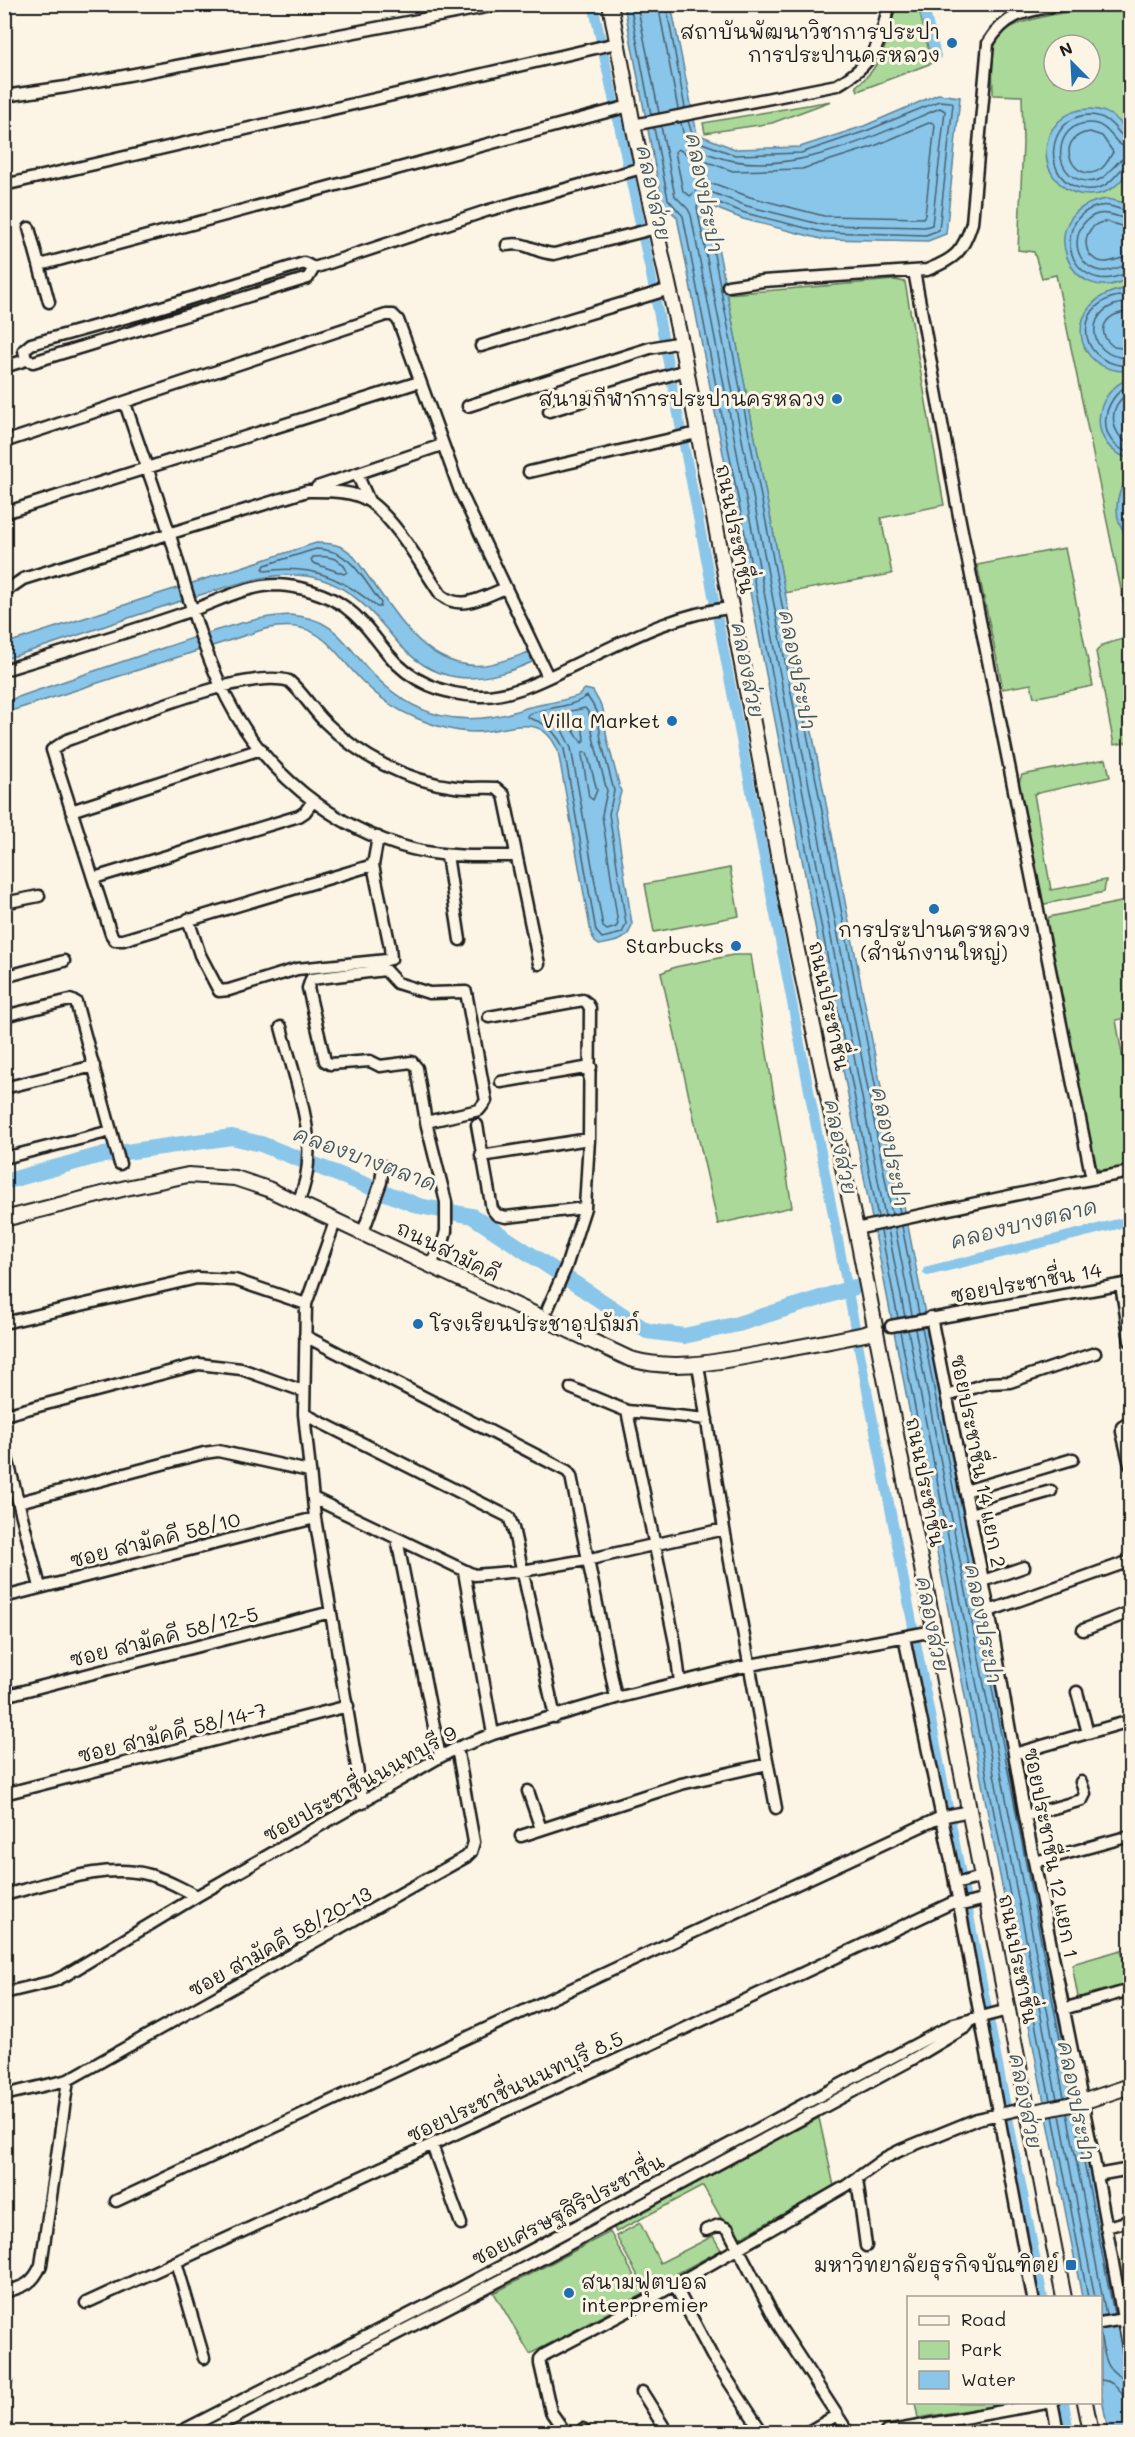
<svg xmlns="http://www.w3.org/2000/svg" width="1135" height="2437" font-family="Mali,'Playpen Sans Thai',sans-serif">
<rect width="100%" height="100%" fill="#fcf5e5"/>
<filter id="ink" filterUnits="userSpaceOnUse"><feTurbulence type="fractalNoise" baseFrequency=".0167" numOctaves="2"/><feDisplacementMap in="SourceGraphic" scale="12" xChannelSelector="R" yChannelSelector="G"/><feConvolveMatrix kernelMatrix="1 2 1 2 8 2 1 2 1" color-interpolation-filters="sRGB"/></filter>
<g filter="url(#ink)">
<path fill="#aad999" stroke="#637a5a" stroke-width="1.5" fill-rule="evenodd" d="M 896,5 L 918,5 L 932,63 L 858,91 L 856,86 C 884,66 889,36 896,5 Z
M 1122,5 L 1130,5 L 1130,633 L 1056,275 L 1042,278 L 1034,252 L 1018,250 L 1023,144 L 1022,96 L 993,95 C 993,78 990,54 997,39 C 1010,15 1095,9 1122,5 ZM 1054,45 L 1090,45 L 1090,81 L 1054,81 Z
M 831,101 L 772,123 L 705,133 L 703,123 Z
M 895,280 L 905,282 L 944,505 L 881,518 L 892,574 L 785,593 L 727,294 Z
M 1065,548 L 1093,686 L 1038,697 L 1034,697 L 1031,684 L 1003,689 L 977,565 Z
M 1130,637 L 1130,742 L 1114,745 L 1096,652 L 1102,645 Z
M 1106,759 L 1110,777 L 1034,794 L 1051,890 L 1106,880 L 1104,892 L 1045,904 L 1040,901 L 1018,785 L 1022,775 Z
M 730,868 L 739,916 L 654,932 L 645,884 Z
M 1130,900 L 1130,1017 L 1116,1020 L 1130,1099 L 1130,1167 L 1105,1172 L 1096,1168 L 1092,1156 L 1046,926 L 1049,917 Z
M 733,955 L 751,955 L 792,1207 L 718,1224 L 661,973 L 675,967 Z
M 1121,1950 L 1130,1988 L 1079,2003 L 1072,1964 Z
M 819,2118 L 834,2186 L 734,2241 L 703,2186 L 616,2232 L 613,2226 Z
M 640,2223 L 660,2263 L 713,2236 L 721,2250 L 665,2280 L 667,2288 L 649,2296 L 616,2236 Z
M 610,2232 L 644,2294 L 530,2354 L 494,2293 Z
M 915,2403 L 915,2402 L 1013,2403 L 918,2418 Z"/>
<path fill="#89c6e9" stroke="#5d8297" stroke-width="1.5" d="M 624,5 L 671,5 L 697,134 L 735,149 L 800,147 L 864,126 L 938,94 L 960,97 L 946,234 L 928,241 L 821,239 L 743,219 L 710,206 L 1130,2370 L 1130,2432 L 1108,2432 L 1101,2392 L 1100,2298 L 1082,2297 L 677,217 L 662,203 Z
M1046 152a43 43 0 1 1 86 0a43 43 0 1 1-86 0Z
M 1107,199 L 1121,202 L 1130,207 L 1130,277 C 1071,315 1028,210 1107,199 Z
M 1124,289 L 1130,290 L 1130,371 C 1069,374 1063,298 1124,289 Z
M 1130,378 L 1130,459 C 1087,446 1091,393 1130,378 Z
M 1130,477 L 1130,539 C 1112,521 1113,494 1130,477 Z
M 316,543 C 324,543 332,543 339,546 C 353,551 359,564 367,575 C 397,615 427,671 485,665 C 500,663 515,657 529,652 L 532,662 C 479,686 433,687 393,637 C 370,609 345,581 306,576 C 269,571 235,585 200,595 C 134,615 70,639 5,659 L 4,644 Z
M 290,615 C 334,618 343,641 369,670 C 414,719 464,730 526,708 C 536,705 574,699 579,695 C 581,694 582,691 585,689 L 593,691 L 603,709 L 607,739 L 621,792 L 615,813 L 632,924 C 629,941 615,942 599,945 L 595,942 L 591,933 L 558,751 C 541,709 508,732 474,732 C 453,732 435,726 416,718 C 396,710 378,697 363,682 C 330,649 321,617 265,629 L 5,713 L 4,702 C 58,683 112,665 166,647 C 206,634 248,617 290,615 Z"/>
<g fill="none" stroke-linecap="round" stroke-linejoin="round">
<path stroke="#48606e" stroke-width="1.5" d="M 630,4 L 651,115
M 637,4 L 659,113
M 658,4 L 678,109
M 666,4 L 685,108
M 688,121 L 694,140 L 735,155 L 801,153 L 866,131 L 939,101 L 951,102 L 953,104 L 939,230 L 926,235 L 822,232 L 745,213 L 714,201 L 708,202 L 705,208 L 900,1213
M 931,122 L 935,125 L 925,215 L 923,218 L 824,216 L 750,197 L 715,184 L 702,186 L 690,196 L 683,191 L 675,152 L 678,149 L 690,156 L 733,171 L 802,169 L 872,147 Z
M 681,123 C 685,147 690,147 712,155 C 784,182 874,136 940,108 L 945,111 L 932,225 L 925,227 L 823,225 L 747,206 L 713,193 L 702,197 L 697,207 L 892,1214
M 661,126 L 675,196 L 688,209 L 691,215 L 885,1216
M 654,128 L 668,199 L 683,216 L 878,1217
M 1090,132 L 1102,136 L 1113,152 C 1110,157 1107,164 1102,168 C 1075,189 1050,137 1090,132 Z
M 1130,140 C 1118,139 1114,115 1089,115 C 1045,116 1040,184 1085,189 C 1114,192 1117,166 1130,164
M 1130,148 C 1112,147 1112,123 1089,123 C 1054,123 1050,176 1085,181 C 1111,185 1111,158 1130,157
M 1130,212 C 1118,210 1109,202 1095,207 C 1059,219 1063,271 1099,278 C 1111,281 1120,274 1130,273
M 1130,219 C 1119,219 1111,211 1098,214 C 1073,221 1069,258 1094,269 C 1107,275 1117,266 1130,265
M 1130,228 C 1121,228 1113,221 1103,222 C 1081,226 1080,259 1103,262 C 1112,263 1121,257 1130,256
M 1130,296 C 1075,292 1069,365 1130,366
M 1130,303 C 1084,301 1082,359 1130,358
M 1130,312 C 1108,311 1092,331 1114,347 L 1130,349
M 1130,384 C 1100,400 1095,442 1130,453
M 1130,393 C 1107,404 1109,433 1130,445
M 316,549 C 351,549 362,578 381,603 L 380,607 L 377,607 C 342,578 312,564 265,571 L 263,569 L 265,565 Z
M 313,557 C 327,555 343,558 347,572 L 344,574 L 313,563 L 311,560 Z
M 587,696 L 597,711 L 601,740 L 614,791 L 609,814 L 626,924 L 622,933 L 602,938 L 596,931 L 564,749 C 559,738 552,728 540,722 C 535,720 531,720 527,716 L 529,714 C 547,707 572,708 587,696 Z
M 585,708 L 589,713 L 594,741 L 607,791 L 602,815 L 618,924 L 616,927 L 607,930 L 603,927 L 571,748 L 561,728 L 550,718 L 552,715 Z
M 579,719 L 582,721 L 584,740 L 582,743 L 569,724 L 570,721 Z
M 584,752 L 587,753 L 597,790 L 593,800 L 589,797 L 582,755 Z
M 902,1226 L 919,1314
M 895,1228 L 912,1315
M 888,1229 L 905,1317
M 881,1231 L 898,1318
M 922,1327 L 1071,2096
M 915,1329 L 1064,2097
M 908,1330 L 1057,2099
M 900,1331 L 1050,2100
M 1074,2112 L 1114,2314
M 1067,2113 L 1106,2315
M 1060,2115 L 1095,2298
M 1053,2116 L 1088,2298
M 1100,2333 C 1104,2353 1105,2377 1130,2378
M 1100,2380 C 1126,2382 1128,2409 1130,2430"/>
<path stroke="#89c6e9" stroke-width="10" d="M 593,4 L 651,275 L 1043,2298
M 923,4 L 936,56
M 928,1271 L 1130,1221
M 1064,2402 L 1069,2432"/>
<path stroke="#89c6e9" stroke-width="16" d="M 4,1182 L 97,1156 L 232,1137 L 261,1144 L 419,1206 L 472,1216 L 647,1331 L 684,1336 L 738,1324 L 855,1287"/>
<defs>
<path id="minor" d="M 4,96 L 66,87 L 502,4
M 633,125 L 837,85 C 874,64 880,45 889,4
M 4,185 L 617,43
M 29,228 L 49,302
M 507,245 C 528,241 534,253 554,254 L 656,228
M 304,263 L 314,268 L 308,278 L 33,362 L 26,360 L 24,350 L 31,344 L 139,314 Z
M 40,265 L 629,106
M 314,268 L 486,211 L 642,168
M 914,271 L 959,516 L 1092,1179
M 728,286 L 763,281 L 927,270 C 955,259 963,252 972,223 L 988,43 C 1008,10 1031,11 1066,4
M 481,346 L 670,289
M 4,367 L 26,360
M 125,403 C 139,446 155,489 169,532 C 188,594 203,658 236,715 C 276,783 348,837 426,852 C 456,857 486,856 516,856
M 468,406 L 650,348 L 681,342
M 549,411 L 686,370
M 4,442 L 386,315 L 393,315 L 398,320 L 460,491 L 548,677
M 529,472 L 697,433
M 357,474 L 369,501
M 317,487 L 442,445
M 4,513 L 419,382
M 4,589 L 10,588 L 23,579 L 307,491 C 326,491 354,490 370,502 C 398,523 421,566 441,595 C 462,612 484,596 506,588
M 4,670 C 67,651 129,632 190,611 C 218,601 247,585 277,585 C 300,586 327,594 345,607 C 363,620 374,637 388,654 C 410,682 445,695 479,696 C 511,697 542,680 570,667 C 621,643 672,614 730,608
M 71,811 L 261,749
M 447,855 L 460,940
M 373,865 L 123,940 L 115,940 L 111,934 L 52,750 L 67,740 C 115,724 245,667 289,681 C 303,693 312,709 325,722 C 360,757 407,781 455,787 C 469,789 483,787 496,788 L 504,795 L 539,964
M 94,878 L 299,816 L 305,812 L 313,801
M 4,903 L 39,896
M 188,919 L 200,955 L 219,991 L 229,990 L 297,969 L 387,960 L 391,959 L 390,947 L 373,865 L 378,837
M 4,977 L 64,961
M 4,1016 L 70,1000 L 76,1002 L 120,1164
M 489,1017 L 583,1000 L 587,1003 L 590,1008 L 589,1139 L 585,1208 L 566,1267 L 548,1308
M 281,1027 C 295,1082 324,1147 298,1202
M 501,1082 L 591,1067
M 4,1088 L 94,1066
M 426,1122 L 479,1110 L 486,1101 L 466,992 L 429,993 L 397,983 L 385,970 L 311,979 L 308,988 L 325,1061 L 330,1064 L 370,1061 L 380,1066 L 412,1062 L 417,1068 L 426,1122 L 446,1202 L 446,1231 L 443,1243 L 430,1265
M 477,1125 L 492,1209 L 497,1215 L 506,1217 L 585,1208
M 481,1156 L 589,1139
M 4,1158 L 111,1131
M 336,1219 L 306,1304 L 304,1414 L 315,1518 L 363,1803
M 856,1229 L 1075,1182 L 1130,1172
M 363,1232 L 381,1182 L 383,1166
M 1121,1285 L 1130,1341
M 931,1317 L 989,1611 L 1025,1816 L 1097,2175 L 1130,2357
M 4,1323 L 197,1278 L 235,1280 L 306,1304
M 891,1326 L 1130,1283
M 305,1336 L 567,1471 L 571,1476 L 616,1698
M 698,1365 L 724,1529 L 776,1808
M 571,1388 L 627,1411 L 707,1419
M 947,1396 L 989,1383 L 1010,1382 L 1095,1353
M 627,1411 L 675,1643 L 680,1682
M 304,1414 L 509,1517 L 513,1528 L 555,1717
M 4,1415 L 199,1364 L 241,1369 L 303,1391
M 1130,1422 L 1122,1427 L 1122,1432 L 1130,1465
M 4,1446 L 40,1587
M 965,1491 L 1073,1459
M 313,1498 L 474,1575 L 522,1571 L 586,1560 L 724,1529
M 19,1502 L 204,1453 L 218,1451 L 309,1471
M 970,1514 L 1051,1491
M 397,1539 L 440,1757
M 464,1572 L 493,1734
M 983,1581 L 1024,1567
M 4,1597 L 315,1518
M 989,1611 L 1130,1561
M 1083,1630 L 1130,1612
M 904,1637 L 951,1861 L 1033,2298
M 1077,1692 L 1088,1733
M 4,1696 L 331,1612
M 1014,1754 L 1130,1721
M 528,1791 L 541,1829
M 4,1794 L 348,1706
M 1025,1816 L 1082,1800 L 1085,1794 L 1081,1782
M 521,1836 L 681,1784 L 768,1764
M 1035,1862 L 1130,1836
M 955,1884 L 982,1877
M 4,1895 C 49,1884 105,1862 150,1875 C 166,1879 182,1889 197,1896
M 958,1906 L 986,1899
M 4,1993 L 54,1981 L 66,1975 L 197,1896 L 440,1757 L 457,1748 L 493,1734 L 616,1698 L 750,1665 L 934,1631
M 1063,2009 L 1130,1990
M 4,2095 L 68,2080 L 466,1857 L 471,1852 L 474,1842 L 457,1748
M 432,2145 L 461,2224
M 1097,2175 L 1130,2169
M 857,2179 L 866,2246
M 116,2201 L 941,1817 L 969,1811
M 1106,2227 L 1130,2221
M 706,2230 L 719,2225 L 728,2229 L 779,2326 L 848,2432
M 176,2262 L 204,2358
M 674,2284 L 712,2356 L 762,2432
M 4,2292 C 24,2287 33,2284 41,2265 L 68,2080
M 86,2303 L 669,2036 L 958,1900
M 1100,2323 L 1124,2319
M 4,2373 L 6,2380 L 4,2385
M 642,2392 L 667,2432
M 1052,2402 L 1058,2432
M 583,2429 L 585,2432
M 180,2432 L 453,2292 L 954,2024 L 1008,2010
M 207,2432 L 547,2256 L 911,2060 L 966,2027 L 972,2019
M 565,2432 L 551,2412 L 540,2364 L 540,2359 L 544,2355 L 643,2303 L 846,2186 L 885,2158 L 901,2150 L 977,2119 L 1027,2108
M 808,2432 L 837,2415
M 886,2432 L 1052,2402"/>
<path id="major" d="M 610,4 L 633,125 L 681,342 L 788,908 L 856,1229 L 1064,2298
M 4,1219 L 126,1188 L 188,1175 L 235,1178 L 268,1189 L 630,1359 C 676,1372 720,1361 766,1353 C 799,1347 832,1341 865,1334 L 876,1330
M 1028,2113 L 1082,2102 L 1130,2086
M 1085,2402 L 1091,2432"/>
</defs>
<use href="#minor" stroke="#1c1c1c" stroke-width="15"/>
<use href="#major" stroke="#1c1c1c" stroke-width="18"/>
<use href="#minor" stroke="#fcf5e5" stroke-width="10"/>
<use href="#major" stroke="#fcf5e5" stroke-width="14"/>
</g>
</g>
<g fill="#1f6fb2" stroke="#fcf5e5" stroke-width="2">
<circle cx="952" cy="43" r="6"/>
<circle cx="837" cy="399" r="6"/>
<circle cx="672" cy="721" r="6"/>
<circle cx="934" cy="909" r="6"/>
<circle cx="736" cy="946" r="6"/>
<circle cx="418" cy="1324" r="6"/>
<rect x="1065" y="2259" width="12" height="12" rx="3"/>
<circle cx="569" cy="2293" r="6"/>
</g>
<g text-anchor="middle" stroke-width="6" stroke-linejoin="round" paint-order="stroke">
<g font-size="20" fill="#1c1c1c" stroke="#fcf5e5" text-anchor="end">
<text x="940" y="39">สถาบันพัฒนาวิชาการประปา<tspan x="940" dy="23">การประปานครหลวง</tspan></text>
<text x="825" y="406">สนามกีฬาการประปานครหลวง</text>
<text x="660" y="728">Villa Market</text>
<text x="934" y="937" text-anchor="middle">การประปานครหลวง<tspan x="934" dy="23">(สำนักงานใหญ่)</tspan></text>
<text x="724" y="953">Starbucks</text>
<text x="430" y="1331" text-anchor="start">โรงเรียนประชาอุปถัมภ์</text>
<text x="1059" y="2272">มหาวิทยาลัยธุรกิจบัณฑิตย์</text>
<text x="581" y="2289" text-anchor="start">สนามฟุตบอล<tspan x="581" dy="23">interpremier</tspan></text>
</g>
<g font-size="20" fill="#1c1c1c" stroke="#fcf5e5">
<text transform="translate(735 529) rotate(79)" y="7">ถนนประชาชื่น</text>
<text transform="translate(829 1006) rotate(78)" y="7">ถนนประชาชื่น</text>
<text transform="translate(448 1251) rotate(26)" y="7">ถนนสามัคคี</text>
<text transform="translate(1026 1283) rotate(-10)" y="7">ซอยประชาชื่น 14</text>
<text transform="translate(978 1461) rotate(79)" y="7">ซอยประชาชื่น 14 แยก 2</text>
<text transform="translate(925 1482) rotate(79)" y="7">ถนนประชาชื่น</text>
<text transform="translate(155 1540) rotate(-14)" y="7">ซอย สามัคคี 58/10</text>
<text transform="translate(164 1637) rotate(-14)" y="7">ซอย สามัคคี 58/12-5</text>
<text transform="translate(172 1733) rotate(-14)" y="7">ซอย สามัคคี 58/14-7</text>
<text transform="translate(360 1784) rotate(-29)" y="7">ซอยประชาชื่นนนทบุรี 9</text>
<text transform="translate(1051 1853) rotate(79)" y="7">ซอยประชาชื่น 12 แยก 1</text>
<text transform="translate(280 1942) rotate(-29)" y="7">ซอย สามัคคี 58/20-13</text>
<text transform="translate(1018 1959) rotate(79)" y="7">ถนนประชาชื่น</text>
<text transform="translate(515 2087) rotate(-25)" y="7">ซอยประชาชื่นนนทบุรี 8.5</text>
<text transform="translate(568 2210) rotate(-28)" y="7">ซอยเศรษฐสิริประชาชื่น</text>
</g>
<g font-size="21" font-style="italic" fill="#425864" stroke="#fcf5e5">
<text transform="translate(653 193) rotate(78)" y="7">คลองส่วย</text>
<text transform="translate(704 193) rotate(79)" y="7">คลองประปา</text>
<text transform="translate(747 670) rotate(79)" y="7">คลองส่วย</text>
<text transform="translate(797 670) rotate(79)" y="7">คลองประปา</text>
<text transform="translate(840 1147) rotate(79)" y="7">คลองส่วย</text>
<text transform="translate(890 1147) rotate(79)" y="7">คลองประปา</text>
<text transform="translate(365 1159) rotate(20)" y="7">คลองบางตลาด</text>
<text transform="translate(1024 1224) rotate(-14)" y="7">คลองบางตลาด</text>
<text transform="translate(932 1624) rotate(79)" y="7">คลองส่วย</text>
<text transform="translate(983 1624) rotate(79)" y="7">คลองประปา</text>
<text transform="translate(1025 2101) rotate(79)" y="7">คลองส่วย</text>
<text transform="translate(1076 2101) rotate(79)" y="7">คลองประปา</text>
</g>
</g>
<rect width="1135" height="2437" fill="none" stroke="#fcf5e5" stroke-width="24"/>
<rect x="12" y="12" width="1111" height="2413" fill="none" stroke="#1c1c1c" stroke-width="2" filter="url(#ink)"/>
<rect x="907" y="2296" width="195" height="108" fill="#fcf5e5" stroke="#a29e95" stroke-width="1.5"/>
<rect x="919" y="2316" width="30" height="9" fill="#fcf5e5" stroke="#a29e95" stroke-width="1.5"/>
<text x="961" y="2326" font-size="18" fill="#1c1c1c">Road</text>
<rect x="919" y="2341" width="30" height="18" fill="#aad999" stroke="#a29e95" stroke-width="1.5"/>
<text x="961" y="2356" font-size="18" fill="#1c1c1c">Park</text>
<rect x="919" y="2371" width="30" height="18" fill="#89c6e9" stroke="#a29e95" stroke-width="1.5"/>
<text x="961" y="2386" font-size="18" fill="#1c1c1c">Water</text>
<g transform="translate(1072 63) rotate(336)"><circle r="28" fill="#fcf5e5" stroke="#a29e95" stroke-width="1.5"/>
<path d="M0-4.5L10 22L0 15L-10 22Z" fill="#1f6fb2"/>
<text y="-9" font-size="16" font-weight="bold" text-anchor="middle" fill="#1c1c1c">N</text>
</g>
</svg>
